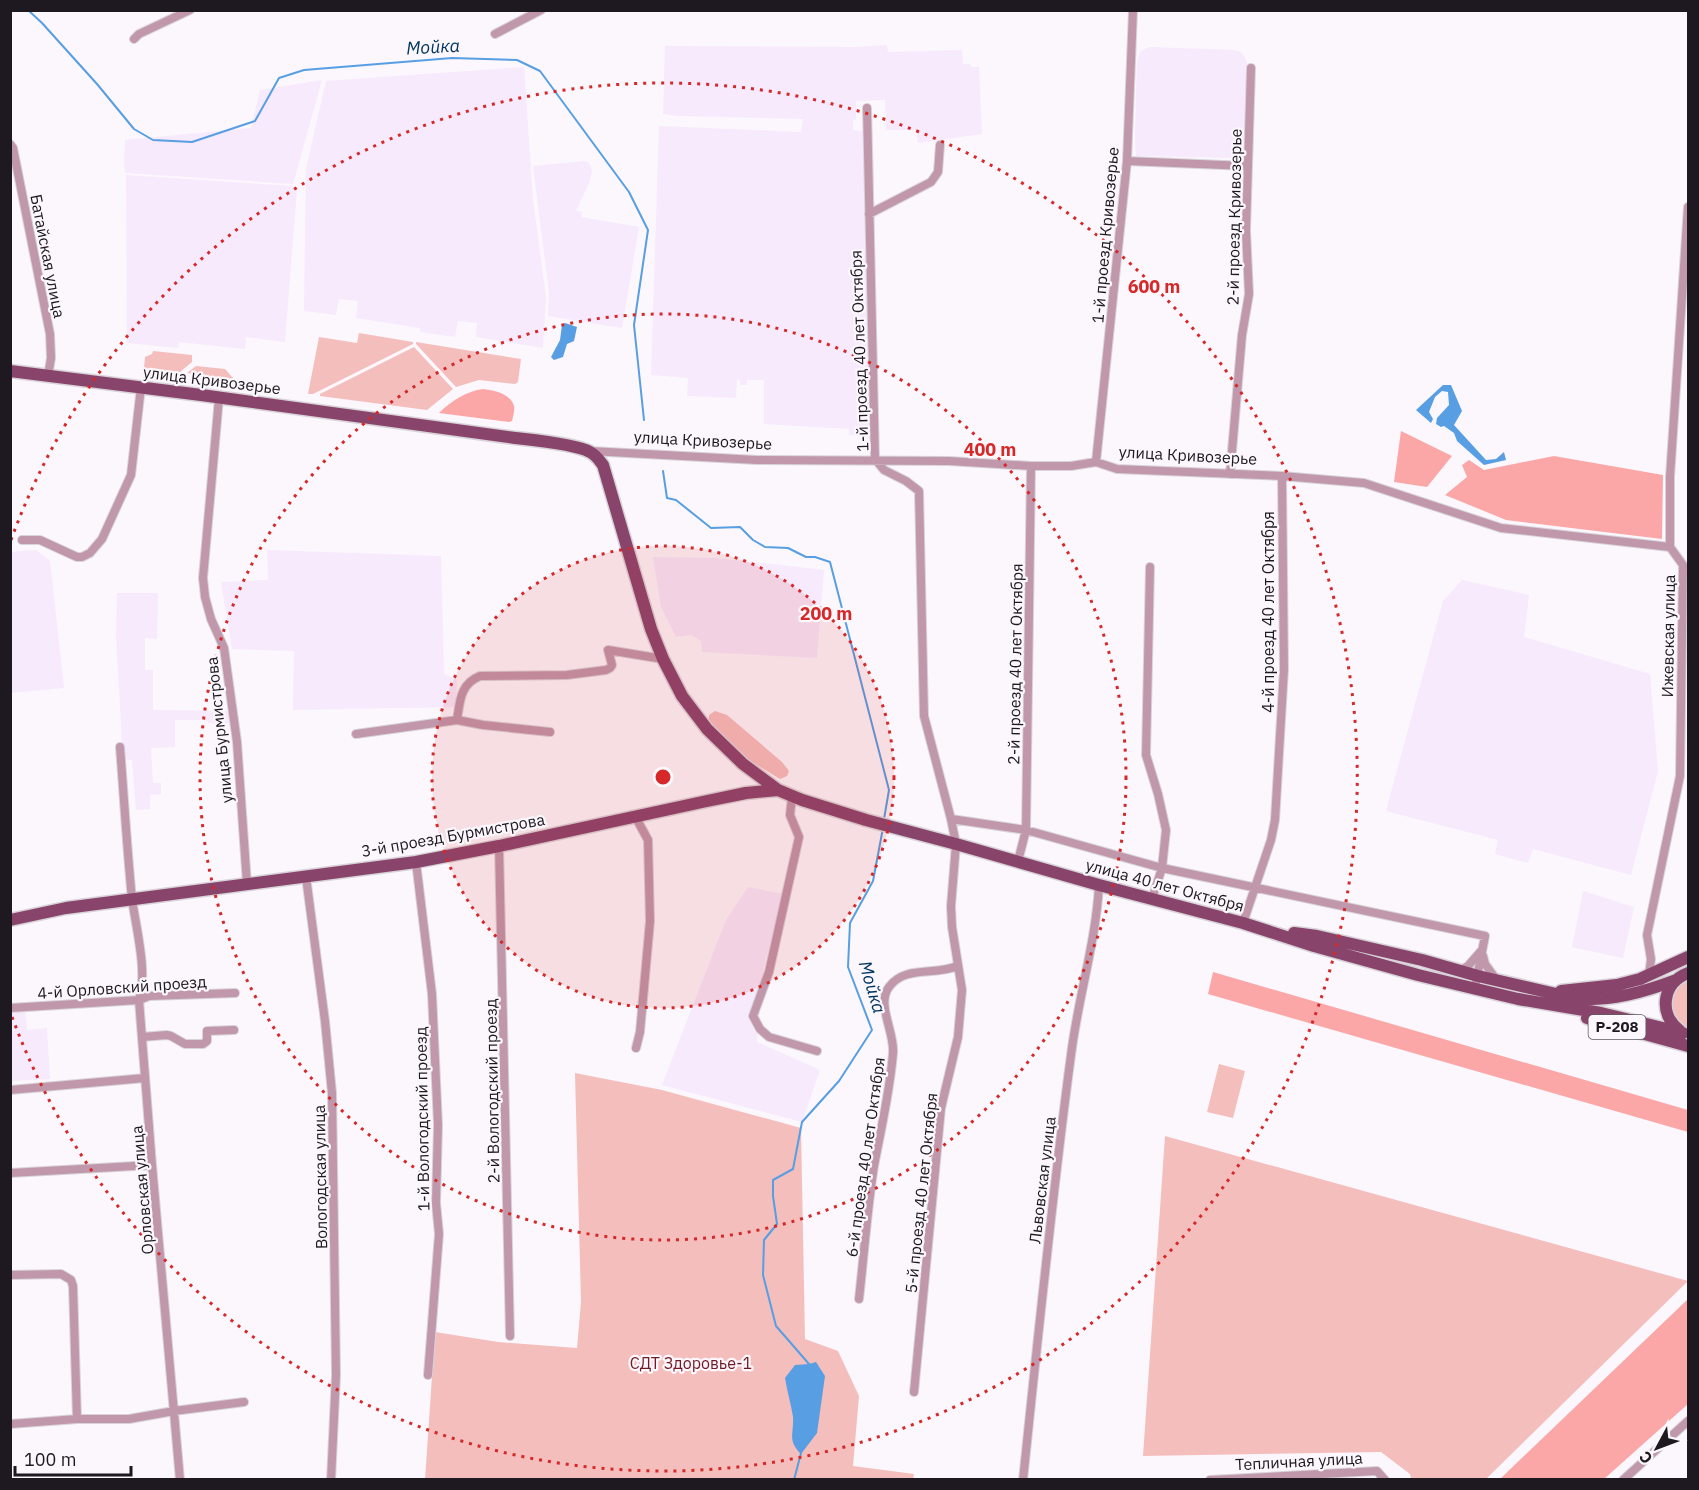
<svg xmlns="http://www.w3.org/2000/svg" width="1699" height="1490" font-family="'IBM Plex Sans',sans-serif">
<rect width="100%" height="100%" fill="#fbf7fc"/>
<path fill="#f6eafc" d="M 887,45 L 888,52 L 962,50 L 963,64 L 970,64 L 971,67 L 979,67 L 982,134 L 918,143 L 916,130 L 886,130 L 885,100 L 856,101 L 856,119 L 853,120 L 853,130 L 873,132 L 878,433 L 865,435 L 849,435 L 849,429 L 764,424 L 764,380 L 747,380 L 747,385 L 740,385 L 740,380 L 737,380 L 736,398 L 687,396 L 688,378 L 651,375 L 659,126 L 801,132 L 803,119 L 678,116 L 663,114 L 665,46 L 857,47 Z
M 1150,47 L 1234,50 L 1240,52 L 1244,56 L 1247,62 L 1244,145 L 1238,155 L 1231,158 L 1136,156 L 1135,135 L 1137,61 L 1141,51 Z
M 524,67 L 533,200 L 546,297 L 543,348 L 476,337 L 477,323 L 458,321 L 455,337 L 420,332 L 420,328 L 356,318 L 358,301 L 339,299 L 336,315 L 304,311 L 306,169 L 326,81 Z
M 322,80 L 293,184 L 126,173 L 124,166 L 125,140 L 251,128 L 260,90 Z
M 583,161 L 589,163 L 592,170 L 590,181 L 576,211 L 582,212 L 581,217 L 639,227 L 622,328 L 548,316 L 549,292 L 533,166 Z
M 126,175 L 293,186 L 297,189 L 285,342 L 246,337 L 245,349 L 179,342 L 178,348 L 127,343 Z
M 36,550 L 50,561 L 64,688 L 11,693 L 11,552 Z
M 267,550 L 441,556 L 444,674 L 457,680 L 456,707 L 293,710 L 294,651 L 232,649 L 221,582 L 268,580 Z
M 653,557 L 716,558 L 824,570 L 817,658 L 702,652 L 701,641 L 691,635 L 676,637 L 661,607 Z
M 1462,580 L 1529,595 L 1524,637 L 1650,674 L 1658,771 L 1631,875 L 1533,849 L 1528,863 L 1495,854 L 1498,840 L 1386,811 L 1443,601 Z
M 117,593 L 158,593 L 157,639 L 145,638 L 145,670 L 153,670 L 153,710 L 229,711 L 229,723 L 208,723 L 207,720 L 175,720 L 175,747 L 151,748 L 153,783 L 161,783 L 161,794 L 150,795 L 150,809 L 136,810 L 132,760 L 123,760 L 116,636 Z
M 748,887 L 784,894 L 764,966 L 757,1042 L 820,1070 L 802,1122 L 662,1085 L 726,920 Z
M 1583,891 L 1634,907 L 1623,958 L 1572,947 Z
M 25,1011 L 27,1030 L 47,1028 L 50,1079 L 11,1081 L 11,1012 Z"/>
<path fill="#f4bebd" d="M 359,333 L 413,342 L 413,344 L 313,394 L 308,394 L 319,337 L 357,343 Z
M 416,342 L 521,359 L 518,382 L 515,384 L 479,380 L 456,387 L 416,344 Z
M 414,347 L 453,389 L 427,410 L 320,396 L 320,394 Z
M 153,351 L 192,355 L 192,362 L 180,372 L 144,368 L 145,357 L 152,354 Z
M 196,366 L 225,369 L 234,379 L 187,373 Z
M 715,711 L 727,715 L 782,762 L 789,771 L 787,776 L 780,779 L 752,762 L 737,751 L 709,720 L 709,715 Z
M 1688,979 L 1688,1030 C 1671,1022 1665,998 1680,984 C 1682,981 1686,980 1688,979 Z
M 1219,1064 L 1245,1071 L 1233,1118 L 1207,1112 Z
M 575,1073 L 662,1090 L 801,1128 L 805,1339 L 838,1351 L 859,1396 L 853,1466 L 914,1474 L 913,1479 L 425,1480 L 435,1332 L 498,1342 L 577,1348 L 581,1302 Z
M 1165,1136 L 1688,1281 L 1486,1479 L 1411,1479 L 1410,1474 L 1381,1452 L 1143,1456 Z"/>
<path fill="#fba7a7" d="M 483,389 C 494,390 511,394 514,406 C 515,410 513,417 512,421 L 509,422 L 439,413 C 451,401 467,391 483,389 Z
M 1401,431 L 1452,456 L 1427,487 L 1394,482 Z
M 1554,456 L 1663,475 L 1662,539 L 1506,520 L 1445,495 L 1467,477 L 1462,465 L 1469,460 L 1484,470 Z
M 1213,972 L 1688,1110 L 1688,1132 L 1208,994 Z
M 1688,1299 L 1688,1404 L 1604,1479 L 1500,1479 Z"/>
<path fill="#589ee3" d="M 565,323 L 577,327 L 574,341 L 567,344 L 563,357 L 554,360 L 551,357 L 560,340 L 562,325 Z
M 1443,385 L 1451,385 L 1462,411 L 1454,425 L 1486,460 L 1496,459 L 1504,452 L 1506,460 L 1484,465 L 1457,441 L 1454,433 L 1444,426 L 1441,427 L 1436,424 L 1437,418 L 1449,405 L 1448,392 L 1442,391 L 1435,397 L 1429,412 L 1433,419 L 1431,423 L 1416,410 Z
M 816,1362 L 825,1376 L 817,1433 L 801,1454 C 787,1440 794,1434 793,1417 C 791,1404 787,1391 785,1378 L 795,1365 L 809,1364 Z"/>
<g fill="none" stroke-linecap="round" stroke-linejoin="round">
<path stroke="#589ee3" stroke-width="2" d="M 28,10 L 42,23 L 97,84 L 134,129 L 153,140 L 192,142 L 255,121 L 279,78 L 304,70 L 452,58 L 517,60 L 540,71 L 629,192 L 648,230 L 634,325 L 644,420
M 663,471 L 667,498 L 676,500 L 711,528 L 740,527 L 753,540 L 765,547 L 788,548 L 806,557 L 815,557 L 830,562 L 889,790 L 884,819
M 809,1367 L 809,1364 L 776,1326 L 763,1275 L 764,1240 L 777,1224 L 773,1196 L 773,1180 L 793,1169 L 802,1122 L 839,1081 L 872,1030 L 848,967 L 850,923 L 873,881 L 883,828
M 794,1480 L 801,1453"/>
<defs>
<path id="street" d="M 495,34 L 541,10
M 134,39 L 139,34 L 190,10
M 867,108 L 875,459 L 884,470 L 906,481 L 919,491 L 924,716 L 951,819 L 956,844 L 951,906 L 952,927 L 962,990 L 958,1037 L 941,1108 L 914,1392
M 10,144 L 13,148 L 50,334 L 51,358 L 48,376
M 1127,161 L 1247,166
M 869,214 L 931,182 L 938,172 L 940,145
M 219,398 L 203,578 L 205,597 L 211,619 L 224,648 L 237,742 L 247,884
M 590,451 L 757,460 L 949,461 L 1031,466 L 1071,466 L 1096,462 L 1117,469 L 1282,476 L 1364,483 L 1501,528 L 1670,547
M 1096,462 L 1127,161 L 1133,10
M 1230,474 L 1242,335 L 1249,294 L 1246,230 L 1251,68
M 22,540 L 40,540 L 77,557 L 82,557 L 90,553 L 102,539 L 131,475 L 141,387
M 1150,567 L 1146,755 L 1158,794 L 1166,830 L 1162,868 L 1152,899
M 457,720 C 460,701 460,684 480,676 L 567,675 L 606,670 L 610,668 L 612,665 L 608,650 L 663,659
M 356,734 L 457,720 L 483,725 L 550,732
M 120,747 C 124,798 127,849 132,899 C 136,928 148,973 139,1000 L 152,1165 L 180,1480
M 792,797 L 790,815 L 799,837 L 769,972 L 753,1016 L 760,1029 L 769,1037 L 817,1051
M 635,816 L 648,840 L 650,921 L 640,1032 L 636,1048
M 951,819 L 1026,830 L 1162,868 L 1485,936 L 1475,988
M 499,846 L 510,1336
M 1018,861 L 1026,830 L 1031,466
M 416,862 L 432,994 L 438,1125 L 436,1203 L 439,1234 L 428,1375
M 306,877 L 325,1021 L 332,1093 L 336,1375 L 331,1480
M 1243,923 L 1271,840 L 1275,820 L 1284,669 L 1282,476
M 1483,956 L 1485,964 L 1496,979
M 1460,971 L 1468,966 L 1482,950
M 1649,975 L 1651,959 L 1647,935 L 1680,776 L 1683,565 L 1670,547 L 1670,477 L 1688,207
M 10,1008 L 139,1000 L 149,996 L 235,993
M 142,1037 L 167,1035 L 171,1036 L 185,1044 L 203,1044 L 207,1041 L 207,1031 L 234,1030
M 10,1090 L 145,1078
M 10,1173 L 152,1165
M 10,1275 L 61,1274 L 71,1280 L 73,1286 L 77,1419
M 859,1299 C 864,1255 867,1210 874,1166 C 881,1129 890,1091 893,1053 C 895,1033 876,1004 889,987 C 905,965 935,976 957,966
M 10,1424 L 77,1419 L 129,1419 L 174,1411 L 244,1402
M 1023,1480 C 1038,1338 1052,1196 1071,1055 C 1078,998 1096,942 1099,885
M 1210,1480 L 1377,1471 L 1385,1480
M 1623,1480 L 1688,1421"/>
<path id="primary" d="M 10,371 L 201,395 L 515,438 C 532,440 576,444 590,452 C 596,455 599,460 603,465 L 651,629 L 663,659 L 682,696 L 707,729 L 743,764 L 778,790 L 802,800 L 866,820 L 956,844 L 1099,885 L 1243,923 L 1314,946 L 1418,975 L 1518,999 L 1601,1013 L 1683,1033
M 10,920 L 66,908 L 416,862 L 499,846 L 707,801 L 746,793 L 778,790
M 1294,933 L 1317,936 L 1422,960 L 1478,976 L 1578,999 C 1612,1001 1644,992 1676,980
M 1561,991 L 1617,985 L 1640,979 L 1688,957
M 1587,1018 L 1688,1046
M 1680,1031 C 1658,1014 1662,983 1688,973"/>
</defs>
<use href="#street" stroke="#d8d3d9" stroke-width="10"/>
<use href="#primary" stroke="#d8d3d9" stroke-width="15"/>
<use href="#street" stroke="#c097ab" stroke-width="8"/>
<use href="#primary" stroke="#89446b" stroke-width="12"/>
</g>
<circle cx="663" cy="777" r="231" fill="#d62828" fill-opacity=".12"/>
<g fill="none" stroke="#d62828" stroke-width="3" stroke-dasharray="3 6">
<circle cx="663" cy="777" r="231"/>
<circle cx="663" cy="777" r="463"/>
<path d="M11 540A694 694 0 1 1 11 1014"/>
</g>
<g text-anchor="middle" stroke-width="4.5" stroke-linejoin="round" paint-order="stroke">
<rect fill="#fbf7fc" stroke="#605b62" stroke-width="1.5" x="1588.5" y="1015" width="57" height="24" rx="4.5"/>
<g font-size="15" font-weight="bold" fill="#1e1820">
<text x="1617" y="1032">Р-208</text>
</g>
<g font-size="16" fill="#1e1820" stroke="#fbf7fc">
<text transform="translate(1234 217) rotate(-89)" y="6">2-й проезд Кривозерье</text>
<text transform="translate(1105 235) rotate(-85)" y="6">1-й проезд Кривозерье</text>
<text transform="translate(48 256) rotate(79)" y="6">Батайская улица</text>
<text transform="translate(859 351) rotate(-92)" y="6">1-й проезд 40 лет Октября</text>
<text transform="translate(212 380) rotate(7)" y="6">улица Кривозерье</text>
<text transform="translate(703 440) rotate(3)" y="6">улица Кривозерье</text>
<text transform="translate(1188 455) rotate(3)" y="6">улица Кривозерье</text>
<text transform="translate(1268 612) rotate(-90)" y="6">4-й проезд 40 лет Октября</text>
<text transform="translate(1668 636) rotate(-89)" y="6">Ижевская улица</text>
<text transform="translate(1015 664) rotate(-89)" y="6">2-й проезд 40 лет Октября</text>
<text transform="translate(219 730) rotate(-96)" y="6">улица Бурмистрова</text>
<text transform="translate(453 835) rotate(-10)" y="6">3-й проезд Бурмистрова</text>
<text transform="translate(1165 885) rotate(15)" y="6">улица 40 лет Октября</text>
<text transform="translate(122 987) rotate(-4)" y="6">4-й Орловский проезд</text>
<text transform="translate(492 1091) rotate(-91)" y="6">2-й Вологодский проезд</text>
<text transform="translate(422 1119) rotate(-91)" y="6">1-й Вологодский проезд</text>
<text transform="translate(865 1157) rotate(-82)" y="6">6-й проезд 40 лет Октября</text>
<text transform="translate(320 1177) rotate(-91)" y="6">Вологодская улица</text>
<text transform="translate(1042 1180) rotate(-83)" y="6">Львовская улица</text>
<text transform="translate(142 1190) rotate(-95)" y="6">Орловская улица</text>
<text transform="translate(921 1193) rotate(-84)" y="6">5-й проезд 40 лет Октября</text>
<text transform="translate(1299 1461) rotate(-3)" y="6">Тепличная улица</text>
</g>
<g font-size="16" fill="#731924" stroke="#fbf7fc">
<text x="691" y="1369">СДТ Здоровье-1</text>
</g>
<g font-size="18" font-style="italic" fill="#003661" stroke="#fbf7fc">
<text transform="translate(433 47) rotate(-3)" y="6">Мойка</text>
<text transform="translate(872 987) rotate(73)" y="6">Мойка</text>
</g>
</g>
<circle cx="663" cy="777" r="9" fill="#d62828" stroke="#fbf7fc" stroke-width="3"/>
<g font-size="18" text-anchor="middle" font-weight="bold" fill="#d62828" stroke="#fbf7fc" stroke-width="4.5" stroke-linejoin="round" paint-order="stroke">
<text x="1154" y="293">600 m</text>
<text x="990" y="456">400 m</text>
<text x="826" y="620">200 m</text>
</g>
<rect width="1699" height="1490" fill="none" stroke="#1e1820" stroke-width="24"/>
<g transform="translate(1657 1448) rotate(229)" stroke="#fbf7fc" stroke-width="4.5" paint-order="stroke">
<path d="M0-4.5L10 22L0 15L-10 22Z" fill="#1e1820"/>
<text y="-9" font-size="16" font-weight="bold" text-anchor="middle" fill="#1e1820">С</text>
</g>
<path d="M15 1466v9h116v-9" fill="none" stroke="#1e1820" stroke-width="3"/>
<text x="24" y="1466" font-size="18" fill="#1e1820" stroke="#fbf7fc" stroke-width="4.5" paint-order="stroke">100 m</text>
</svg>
